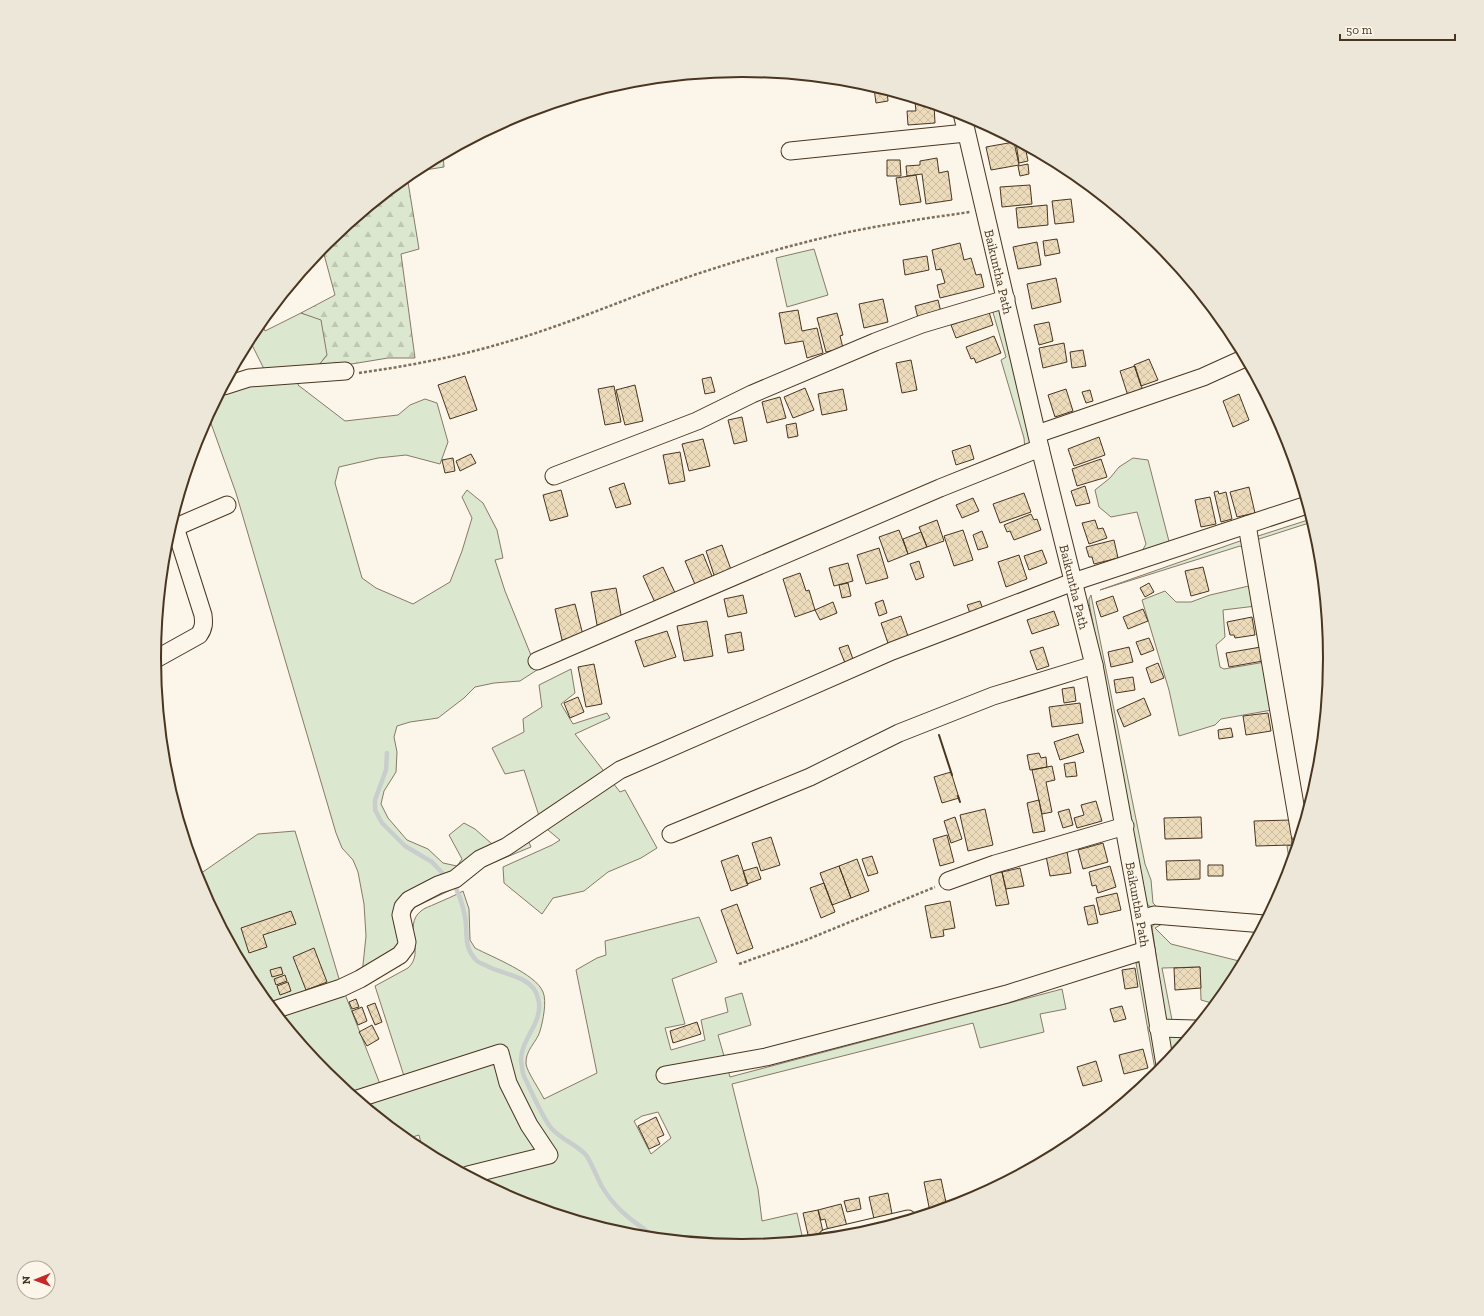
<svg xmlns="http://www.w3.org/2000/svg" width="1484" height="1316" font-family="'Zilla Slab',serif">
<defs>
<pattern id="forest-firs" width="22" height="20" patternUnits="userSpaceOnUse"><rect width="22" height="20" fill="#dce7d0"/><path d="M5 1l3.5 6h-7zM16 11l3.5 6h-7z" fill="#bec7b2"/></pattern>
<pattern id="building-cross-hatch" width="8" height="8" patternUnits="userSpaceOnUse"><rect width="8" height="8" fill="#ecdcbc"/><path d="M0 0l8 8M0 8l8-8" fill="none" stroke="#ccbda1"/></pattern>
</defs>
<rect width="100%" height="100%" fill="#fbf6e9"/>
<path fill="#dce7d0" stroke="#887966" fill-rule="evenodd" d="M 814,249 L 828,295 L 787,307 L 776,258 Z
M 992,309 L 1001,310 L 1032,448 L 1025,450 L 1024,438 L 1001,360 L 1006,357 Z
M 301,313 L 321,319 L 330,351 L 315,370 L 301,374 L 298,385 L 345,421 L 398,415 L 410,405 L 425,399 L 437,403 L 448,442 L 440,464 L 406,455 L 378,458 L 339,467 L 335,483 L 362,578 L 376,588 L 413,604 L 450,582 L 462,551 L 472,518 L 462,497 L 467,490 L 483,503 L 497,530 L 503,558 L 495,560 L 505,591 L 537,670 L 520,681 L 494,683 L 475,687 L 464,698 L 438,718 L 410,722 L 397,726 L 394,737 L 397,752 L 396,772 L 384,791 L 381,804 L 388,818 L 407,840 L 428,849 L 443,863 L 457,866 L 462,859 L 449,835 L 464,823 L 475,829 L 492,844 L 524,830 L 531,847 L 475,870 L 463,884 L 415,907 C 403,921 408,939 409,956 L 401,965 L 361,984 L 366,936 L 364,904 L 358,872 L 353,860 L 342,848 L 336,833 L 236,493 L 208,415 L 221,392 L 269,379 L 249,339 L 261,322 L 265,331 Z
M 1133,458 L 1148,460 L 1172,553 L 1141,553 L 1146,544 L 1137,512 L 1111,517 L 1099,507 L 1095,490 L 1110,478 L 1119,467 Z
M 1311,519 L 1312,522 L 1253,541 L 1255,537 Z
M 1240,541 L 1244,543 L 1250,552 L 1297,838 L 1299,838 L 1290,866 L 1287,846 L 1291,845 L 1290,806 L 1272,710 L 1221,719 L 1215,725 L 1179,736 L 1169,690 L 1142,600 L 1165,591 L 1176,602 L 1191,602 L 1210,595 L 1253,585 L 1247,550 L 1240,546 L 1100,590 ZM 1256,606 L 1265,662 L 1224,669 L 1220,667 L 1216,645 L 1225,637 L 1223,610 Z
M 1091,595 L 1145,864 L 1151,880 L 1153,903 L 1159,909 L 1268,915 L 1266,919 L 1153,909 L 1147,904 L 1089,603 L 1089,599 Z
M 571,669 L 575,693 L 561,704 L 573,724 L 607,713 L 610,718 L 575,734 L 620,792 L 625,790 L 657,848 L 641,858 L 608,872 L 584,891 L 553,898 L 542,914 L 504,883 L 503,867 L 552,845 L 560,840 L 542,825 L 524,770 L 505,774 L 492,748 L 524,732 L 523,719 L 542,707 L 539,685 Z
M 295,831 L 340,982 L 270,1006 L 253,984 L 199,883 L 197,876 L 258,834 Z
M 463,891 L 469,909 L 470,940 L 475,948 C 492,957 536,974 543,992 C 547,1001 543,1021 540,1031 C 537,1042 525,1050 526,1064 C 527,1072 540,1090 544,1099 L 597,1073 L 576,970 L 597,958 L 606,955 L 605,941 L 699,917 L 717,962 L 672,979 L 685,1024 L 665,1028 L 671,1050 L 705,1040 L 701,1020 L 728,1012 L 725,998 L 742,993 L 751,1025 L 718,1035 L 730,1077 L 1062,989 L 1066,1009 L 1040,1014 L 1044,1032 L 980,1048 L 973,1023 L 732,1084 L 758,1189 L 762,1221 L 797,1213 L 803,1240 L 742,1246 L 627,1235 L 517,1201 L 423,1151 L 419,1135 L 406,1139 L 364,1105 L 404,1076 L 375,986 L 408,968 C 426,952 402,926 421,911 C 424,908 431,906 435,904 C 444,900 454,896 463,891 ZM 658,1112 L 671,1138 L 651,1154 L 634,1121 L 642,1116 Z
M 1156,922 L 1234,926 L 1233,930 L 1162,924 L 1155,928 L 1171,944 L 1243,962 L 1231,985 L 1222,996 L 1220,996 L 1215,1004 L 1201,1000 L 1200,967 L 1162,968 L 1172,1020 L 1201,1021 L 1197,1026 L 1168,1022 L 1165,1018 L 1152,927 Z
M 1142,962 L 1160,1071 L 1156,1075 L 1136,963 Z
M 345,994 L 380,1084 L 350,1094 L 326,1074 L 280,1017 Z
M 1171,1034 L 1191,1034 L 1171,1058 L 1168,1042 Z"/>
<path fill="url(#forest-firs)" stroke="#887966" d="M 443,155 L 444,167 L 412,172 L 416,169 Z
M 407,176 L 419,249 L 401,254 L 415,358 L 388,358 L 315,370 L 327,355 L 321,320 L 301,313 L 335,295 L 322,247 L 326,242 Z"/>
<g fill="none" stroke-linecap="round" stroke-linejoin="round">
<path stroke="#c9cecd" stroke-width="4.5" d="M 387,753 L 386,770 L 375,800 L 375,810 L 382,823 L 405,846 L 432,862 L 447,878
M 453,883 C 459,893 463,906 465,917 C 468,934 463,946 476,960 C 479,963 483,964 487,966 C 504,975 533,976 538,998 C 545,1022 520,1039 521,1061 C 522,1066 522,1072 524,1076 C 529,1087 545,1122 552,1129 C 562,1140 576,1144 586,1155 C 590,1160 597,1177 601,1185 C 613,1206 628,1218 647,1231 L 648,1237"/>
</g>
<path fill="url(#building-cross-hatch)" stroke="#4a3520" d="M 877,87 L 887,90 L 888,101 L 876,103 L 874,88 Z
M 922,101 L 934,105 L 935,123 L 908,125 L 907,111 L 916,111 L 915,102 Z
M 1014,142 L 1019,165 L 991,170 L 986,147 Z
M 1016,143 L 1019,143 L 1025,146 L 1028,161 L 1019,163 Z
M 937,158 L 939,173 L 948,171 L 952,200 L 926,204 L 922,174 L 907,176 L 906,166 L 920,165 L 920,161 Z
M 887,160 L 900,160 L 901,176 L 887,176 Z
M 1028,164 L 1029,174 L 1020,176 L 1018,166 Z
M 916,175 L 921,202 L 900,205 L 896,178 Z
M 1030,185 L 1032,204 L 1002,207 L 1000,187 Z
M 1071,199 L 1074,222 L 1055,224 L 1052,201 Z
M 1047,205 L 1048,225 L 1018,228 L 1016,208 Z
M 1057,239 L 1060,253 L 1045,256 L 1043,241 Z
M 1037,242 L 1041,265 L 1018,269 L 1013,247 Z
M 960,243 L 964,260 L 971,258 L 976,275 L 981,274 L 984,287 L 940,298 L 937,285 L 945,283 L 941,269 L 936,270 L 932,250 Z
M 927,256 L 929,270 L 905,275 L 903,260 Z
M 1056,278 L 1061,302 L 1032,309 L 1027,284 Z
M 883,299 L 888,322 L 864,328 L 859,304 Z
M 938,300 L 941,312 L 918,318 L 915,306 Z
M 798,310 L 802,331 L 817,328 L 823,353 L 807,358 L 803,341 L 785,344 L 779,313 Z
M 989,312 L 993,325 L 956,338 L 951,325 Z
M 837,313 L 843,335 L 840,336 L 843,348 L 826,352 L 817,318 Z
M 1049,322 L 1053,341 L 1039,345 L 1034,325 Z
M 994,336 L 1001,353 L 976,363 L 974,358 L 971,359 L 966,347 Z
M 1064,343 L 1067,362 L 1043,368 L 1039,348 Z
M 1083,350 L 1086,366 L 1072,368 L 1070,352 Z
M 1149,359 L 1158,380 L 1141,386 L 1134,365 Z
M 911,360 L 917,390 L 902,393 L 896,363 Z
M 1135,366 L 1144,394 L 1129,399 L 1120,371 Z
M 465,376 L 477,410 L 450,419 L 438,385 Z
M 711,377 L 715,392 L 705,394 L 702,379 Z
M 635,385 L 643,421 L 625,425 L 616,390 Z
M 614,386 L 621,422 L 605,425 L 598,389 Z
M 805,388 L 814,410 L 793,418 L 784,397 Z
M 843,389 L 847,410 L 822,415 L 818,394 Z
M 1066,389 L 1073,411 L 1055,417 L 1048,395 Z
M 1090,390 L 1093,401 L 1086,403 L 1082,392 Z
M 1239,394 L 1249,420 L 1233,427 L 1223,401 Z
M 780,397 L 786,418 L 767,423 L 762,402 Z
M 742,417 L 747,441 L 734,444 L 728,420 Z
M 796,423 L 798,436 L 788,438 L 786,425 Z
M 1099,437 L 1105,455 L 1074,466 L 1068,449 Z
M 703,439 L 710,466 L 689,471 L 682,444 Z
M 970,445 L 974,459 L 956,465 L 952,451 Z
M 680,452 L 685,481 L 669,484 L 663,455 Z
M 471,454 L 476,463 L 460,471 L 456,461 Z
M 453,458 L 455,471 L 445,473 L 442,460 Z
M 1101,459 L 1107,477 L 1077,486 L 1072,469 Z
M 624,483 L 631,504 L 616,508 L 609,488 Z
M 1085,486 L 1090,503 L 1076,506 L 1071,491 Z
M 1249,487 L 1255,513 L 1237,517 L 1230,492 Z
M 561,490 L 568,516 L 550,521 L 543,495 Z
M 1218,491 L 1219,494 L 1226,492 L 1232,519 L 1221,522 L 1214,492 Z
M 1024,493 L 1031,512 L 1000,523 L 993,504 Z
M 1210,497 L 1216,524 L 1201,527 L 1195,500 Z
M 973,498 L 979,511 L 962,518 L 956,505 Z
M 1031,514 L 1034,520 L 1037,519 L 1041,530 L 1014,540 L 1010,531 L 1007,532 L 1004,525 Z
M 937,520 L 944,541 L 927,547 L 919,527 Z
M 1095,520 L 1098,529 L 1103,528 L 1107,538 L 1089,544 L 1082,523 Z
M 899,530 L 908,554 L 888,562 L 879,537 Z
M 963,530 L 973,560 L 954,566 L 944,536 Z
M 982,531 L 988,547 L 978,550 L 973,535 Z
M 921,532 L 927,547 L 908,554 L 903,539 Z
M 1114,540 L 1118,558 L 1094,564 L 1092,557 L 1089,557 L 1086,547 Z
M 722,545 L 733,575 L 716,581 L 706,551 Z
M 879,548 L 888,578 L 866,584 L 857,555 Z
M 1042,550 L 1047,563 L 1029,570 L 1024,556 Z
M 703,554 L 714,581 L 697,589 L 685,561 Z
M 1019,555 L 1027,579 L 1006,587 L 998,562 Z
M 919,561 L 924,577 L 916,580 L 910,564 Z
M 848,563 L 853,581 L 834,586 L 829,568 Z
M 663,567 L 677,597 L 657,607 L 643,576 Z
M 1203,567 L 1209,591 L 1191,596 L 1185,571 Z
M 800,573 L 806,591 L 809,590 L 815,610 L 795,617 L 783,579 Z
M 848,583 L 851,596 L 842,598 L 839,585 Z
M 1149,583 L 1154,592 L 1145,597 L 1140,588 Z
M 616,588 L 622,620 L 597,625 L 591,592 Z
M 743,595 L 747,613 L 728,617 L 724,599 Z
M 1113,596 L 1118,611 L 1101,617 L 1096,602 Z
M 883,600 L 887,613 L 879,616 L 875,603 Z
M 980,601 L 985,615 L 972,619 L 967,605 Z
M 833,602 L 837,613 L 820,620 L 815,610 Z
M 575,604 L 583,635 L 562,640 L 555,609 Z
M 1143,609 L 1148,621 L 1128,629 L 1123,617 Z
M 1054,611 L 1059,625 L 1032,634 L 1027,620 Z
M 901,616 L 910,642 L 890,649 L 881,623 Z
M 1252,617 L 1255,635 L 1235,638 L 1234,635 L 1230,635 L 1227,622 Z
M 707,621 L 713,656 L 684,661 L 677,626 Z
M 667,631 L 676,657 L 644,667 L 635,641 Z
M 741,632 L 744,650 L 728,653 L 725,635 Z
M 1149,638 L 1154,650 L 1141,655 L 1136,642 Z
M 848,645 L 855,665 L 847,668 L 839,648 Z
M 1043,647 L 1049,666 L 1037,670 L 1030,651 Z
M 1129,647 L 1133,662 L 1111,667 L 1108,652 Z
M 1261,647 L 1263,661 L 1229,667 L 1226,653 Z
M 1330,659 L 1328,677 L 1325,678 L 1323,660 Z
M 1158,663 L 1164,678 L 1151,683 L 1146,668 Z
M 594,664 L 602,704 L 586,707 L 578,667 Z
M 1133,677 L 1135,690 L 1116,693 L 1114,680 Z
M 1074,687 L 1076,701 L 1064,703 L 1062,689 Z
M 578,697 L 584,712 L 570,718 L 564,703 Z
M 1144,698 L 1151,715 L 1124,727 L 1117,710 Z
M 1080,703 L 1083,723 L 1052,727 L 1049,707 Z
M 1268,713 L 1271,731 L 1246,735 L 1243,716 Z
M 1231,728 L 1233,737 L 1219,739 L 1218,730 Z
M 1078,734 L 1084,752 L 1060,760 L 1054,742 Z
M 1039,753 L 1041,758 L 1046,757 L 1047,767 L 1030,770 L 1027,755 Z
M 1075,762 L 1077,776 L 1066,777 L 1064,764 Z
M 1052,766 L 1055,780 L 1046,782 L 1052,812 L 1042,814 L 1032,770 Z
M 951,772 L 959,798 L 942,803 L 934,777 Z
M 1039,800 L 1045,831 L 1033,833 L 1027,803 Z
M 1096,801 L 1102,821 L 1077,828 L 1074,818 L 1084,815 L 1081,805 Z
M 985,809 L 993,845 L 968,851 L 960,815 Z
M 1069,809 L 1073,825 L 1063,828 L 1058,812 Z
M 955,817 L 962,839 L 951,843 L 944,821 Z
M 1201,817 L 1202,838 L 1165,839 L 1164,818 Z
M 1291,820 L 1292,845 L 1256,846 L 1254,821 Z
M 947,835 L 954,862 L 940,866 L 933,839 Z
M 771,837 L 780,865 L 761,871 L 752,843 Z
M 1103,843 L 1108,862 L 1083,869 L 1078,850 Z
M 1067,852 L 1071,873 L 1050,876 L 1046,856 Z
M 738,855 L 748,885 L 731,891 L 721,861 Z
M 872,856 L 878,873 L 868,876 L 862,859 Z
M 857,859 L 869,891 L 851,898 L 839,866 Z
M 1200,860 L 1200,879 L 1167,880 L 1166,861 Z
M 1208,865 L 1223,865 L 1223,876 L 1208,876 Z
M 839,866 L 851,898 L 832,905 L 820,873 Z
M 1110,866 L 1116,887 L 1098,893 L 1096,885 L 1092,886 L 1089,872 Z
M 757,867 L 761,879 L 747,884 L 743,871 Z
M 1020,868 L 1024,886 L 1006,889 L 1002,872 Z
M 1002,872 L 1009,904 L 996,906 L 990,874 Z
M 824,883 L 835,912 L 821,918 L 810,888 Z
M 1117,893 L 1121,910 L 1100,915 L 1096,898 Z
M 950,901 L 955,928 L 943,930 L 944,936 L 931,938 L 925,906 Z
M 737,904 L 753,948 L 737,954 L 721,910 Z
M 1094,905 L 1098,923 L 1088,925 L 1084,907 Z
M 291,911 L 296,924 L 263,935 L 267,947 L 249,953 L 241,928 Z
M 314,948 L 327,982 L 306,990 L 293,957 Z
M 281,967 L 283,974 L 272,977 L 270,970 Z
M 1200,967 L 1201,988 L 1175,990 L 1174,968 Z
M 1135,968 L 1138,987 L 1125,989 L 1122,970 Z
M 285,975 L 287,981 L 276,985 L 274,979 Z
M 288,982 L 291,991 L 280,995 L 277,986 Z
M 356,999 L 359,1007 L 352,1009 L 349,1002 Z
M 375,1003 L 382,1022 L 375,1025 L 367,1006 Z
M 1122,1006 L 1126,1019 L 1114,1022 L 1110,1009 Z
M 362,1007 L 367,1021 L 358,1025 L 352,1011 Z
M 697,1022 L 701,1034 L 673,1043 L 670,1031 Z
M 372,1025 L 379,1039 L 367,1046 L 359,1032 Z
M 1143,1049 L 1148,1068 L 1124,1074 L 1119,1055 Z
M 1096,1061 L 1102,1081 L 1083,1086 L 1077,1067 Z
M 656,1117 L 664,1135 L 657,1138 L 660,1144 L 649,1149 L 638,1126 Z
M 941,1179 L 947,1207 L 930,1212 L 924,1182 Z
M 888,1193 L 893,1219 L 875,1223 L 869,1197 Z
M 859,1198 L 861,1209 L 847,1212 L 844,1201 Z
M 841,1204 L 848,1230 L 829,1235 L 825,1219 L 821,1220 L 818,1210 Z
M 818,1210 L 824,1236 L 809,1239 L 803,1213 Z"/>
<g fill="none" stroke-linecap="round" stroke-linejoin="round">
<defs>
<g id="minor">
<path id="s1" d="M 962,113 L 1040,448 L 1094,665 L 1141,919 L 1165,1065"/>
<path d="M 790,151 L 966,133"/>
<path d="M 224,386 L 249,378 L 345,371"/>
<path d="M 1037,434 L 1203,377 L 1245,358"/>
<path d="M 554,476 L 697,421 L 752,394 L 875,342 L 922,324 L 1006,299"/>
<path d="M 1247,525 L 1300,834"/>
<path d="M 169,530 L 227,505"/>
<path d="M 154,660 L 199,635 C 204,628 204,623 203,615 L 175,527"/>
<path d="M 537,661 L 940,488 L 1040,448"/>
<path d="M 671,834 L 810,777 L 899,733 L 993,696 L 1094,665"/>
<path d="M 948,881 L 995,864 L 1125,826"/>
<path d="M 1141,919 L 1154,915 L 1264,924"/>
<path d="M 274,1010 L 341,988 L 360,979 L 400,955 L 406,947 L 407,942 L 401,915 L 403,907 L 409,900 L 438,885 L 455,879 L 480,859 L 506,847 L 620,770 L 892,651 L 1073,582 L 1307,505"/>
<path d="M 1158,1028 L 1195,1029"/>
<path d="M 665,1075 L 766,1057 L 1007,994 L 1146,950"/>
<path d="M 357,1099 L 500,1053 L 508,1083 L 529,1125 L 549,1155 L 468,1175"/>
<path d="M 827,1238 L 908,1219"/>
</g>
</defs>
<use href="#minor" stroke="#4a3520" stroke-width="19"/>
<path stroke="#7f6f5c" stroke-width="2.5" stroke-dasharray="3 2" stroke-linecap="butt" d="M 359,373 C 408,366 456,357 503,343 C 564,326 622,300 682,279 C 735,261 790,245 844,233 C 886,224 928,218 970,212
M 739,964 L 806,940 L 935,887"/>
<use href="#minor" stroke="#fbf6e9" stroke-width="17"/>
<path stroke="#4a3520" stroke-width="2" d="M 939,735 L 952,775
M 958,796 L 960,802"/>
</g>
<g text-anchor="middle" stroke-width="3" stroke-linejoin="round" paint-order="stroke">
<g font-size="13" fill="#4a3520" stroke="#fbf6e9">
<text dy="5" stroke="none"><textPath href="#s1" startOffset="163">Baikuntha Path</textPath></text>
<text dy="5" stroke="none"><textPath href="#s1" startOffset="487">Baikuntha Path</textPath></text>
<text dy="5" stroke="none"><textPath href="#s1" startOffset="811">Baikuntha Path</textPath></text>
</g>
</g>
<path d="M0 0H1484V1316H0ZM161 658a581 581 0 1 1 1162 0a581 581 0 1 1-1162 0Z" fill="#ede7d9" fill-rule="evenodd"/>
<path fill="none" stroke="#4a3520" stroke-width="2" d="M161 658a581 581 0 1 1 1162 0a581 581 0 1 1-1162 0Z"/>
<g transform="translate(36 1280) rotate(269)"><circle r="19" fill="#fbf6e9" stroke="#b4a999"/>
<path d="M0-3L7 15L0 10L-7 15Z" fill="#c62828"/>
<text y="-6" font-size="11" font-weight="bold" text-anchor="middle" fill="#4a3520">N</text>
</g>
<path d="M1340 34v6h115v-6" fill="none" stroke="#4a3520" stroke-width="2"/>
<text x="1346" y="34" font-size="12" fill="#4a3520" stroke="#fbf6e9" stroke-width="3" paint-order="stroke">50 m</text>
</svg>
